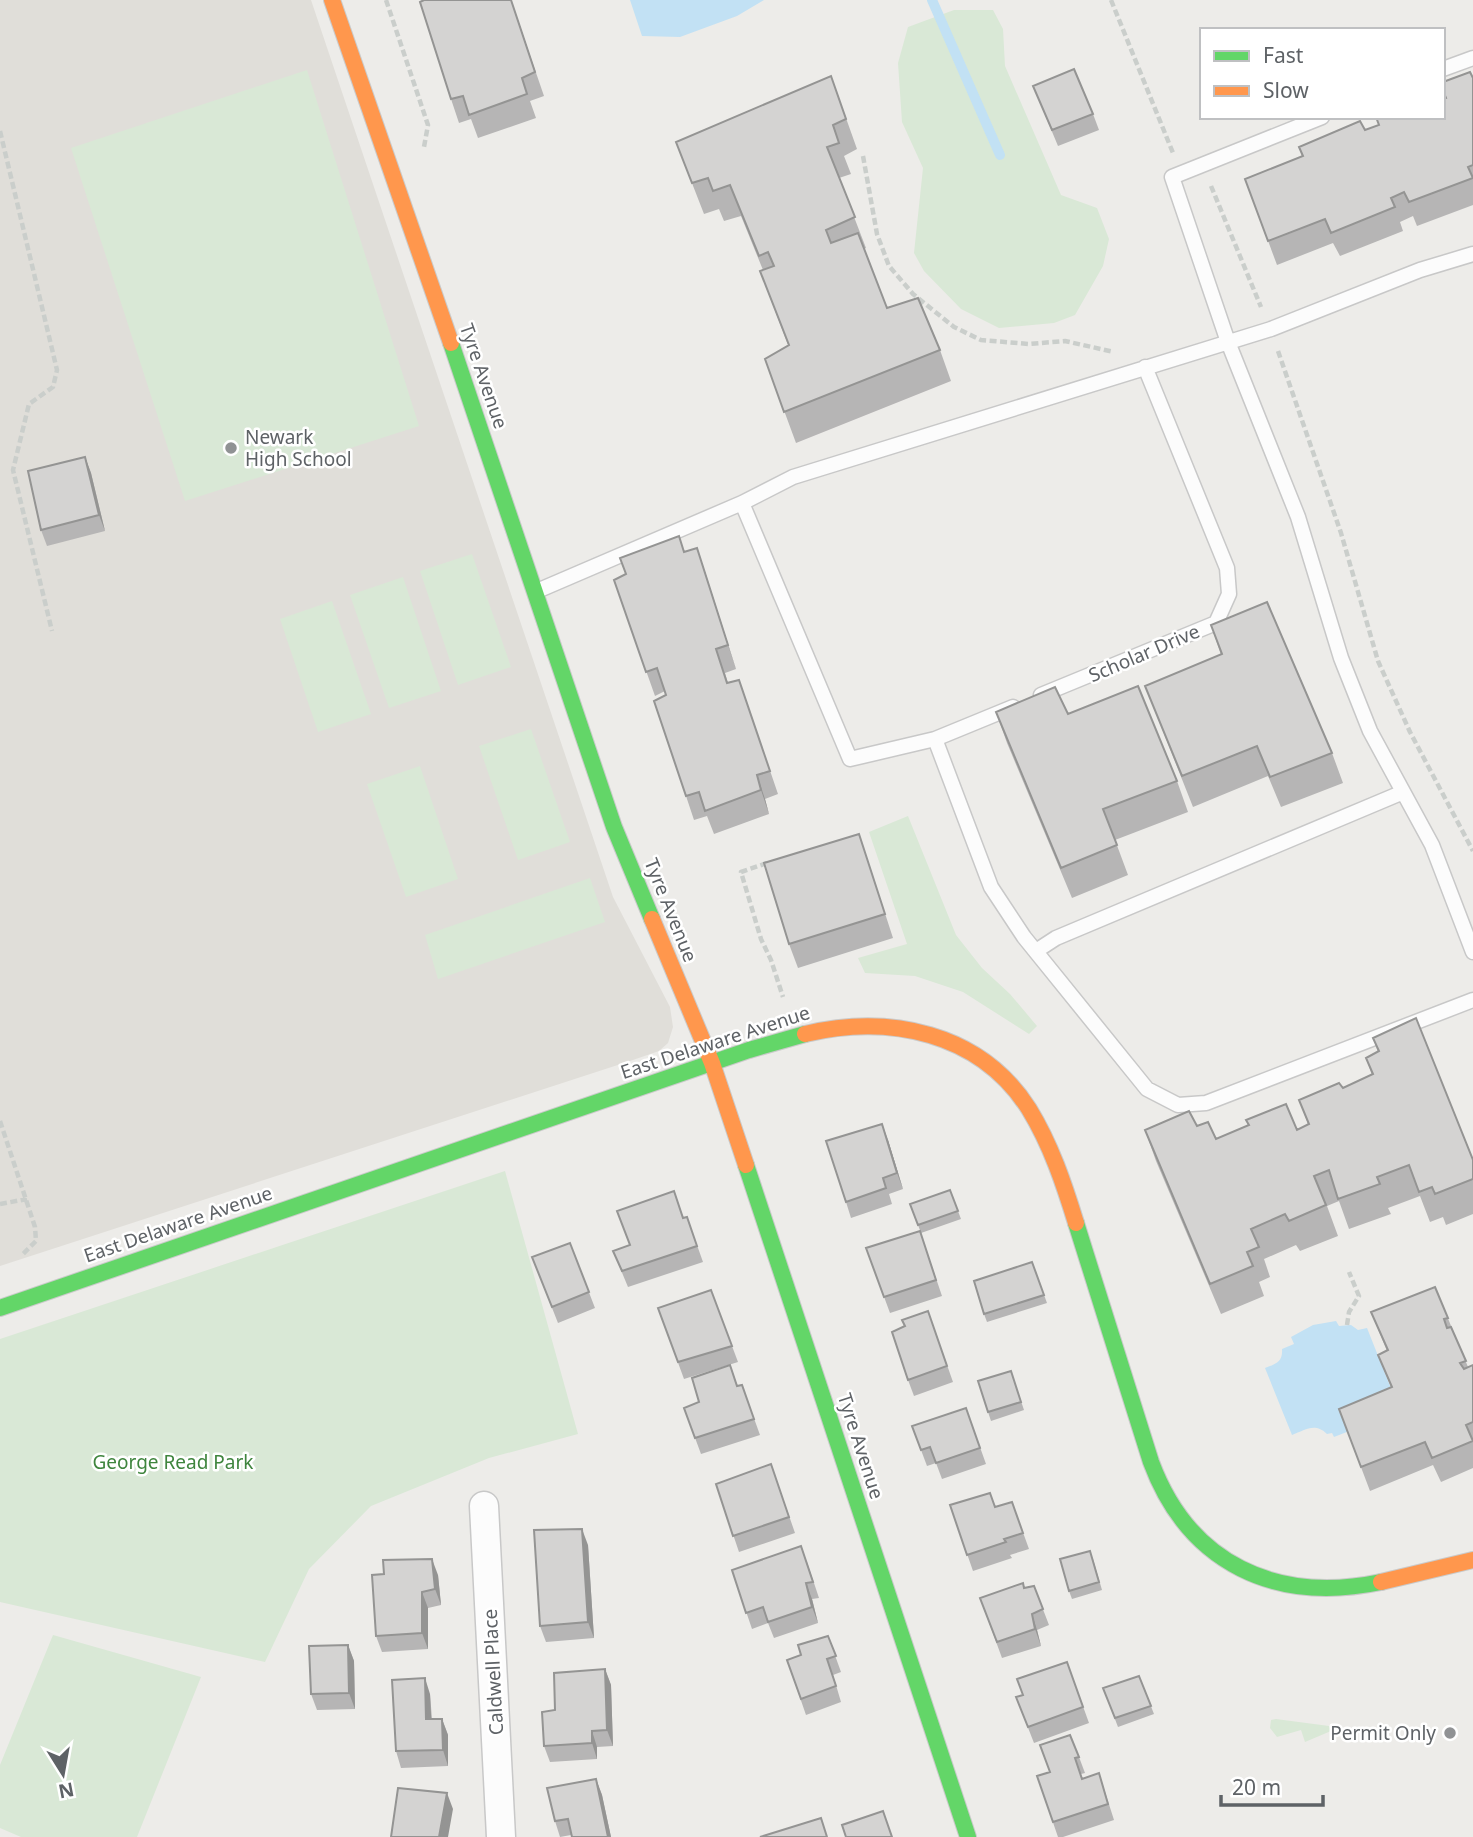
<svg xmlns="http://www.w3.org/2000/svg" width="1473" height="1837" font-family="'Noto Sans',sans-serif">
<rect width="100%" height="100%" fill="#edece9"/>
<path fill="#e0ded9" d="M 0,0 L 311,0 L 613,897 L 670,1007 L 673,1027 L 668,1043 L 659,1051 L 630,1061 L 0,1266 Z"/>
<path fill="#d9e8d6" d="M 954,10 L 993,10 L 1003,29 L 1005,66 L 1061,195 L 1097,208 L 1109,239 L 1103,266 L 1075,315 L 1054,323 L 999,328 L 961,309 L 924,271 L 914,253 L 923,168 L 902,122 L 898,63 L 908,27 Z
M 307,70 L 419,426 L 185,501 L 71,148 Z
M 472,554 L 511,667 L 458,685 L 420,571 Z
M 403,577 L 441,691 L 389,708 L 350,595 Z
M 332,601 L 371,714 L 318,732 L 280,619 Z
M 531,729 L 570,842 L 518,860 L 479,746 Z
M 420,766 L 458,879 L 406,897 L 367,784 Z
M 908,816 L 956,935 L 982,968 L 1010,994 L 1037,1026 L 1029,1034 L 963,992 L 915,976 L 865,973 L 858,958 L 907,944 L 869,832 Z
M 590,878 L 605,922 L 438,979 L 425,935 Z
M 505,1171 L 578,1434 L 489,1458 L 371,1506 L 309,1569 L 265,1662 L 0,1602 L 0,1339 Z
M 53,1635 L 201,1677 L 137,1837 L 21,1837 L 0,1828 L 0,1765 Z
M 1276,1719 L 1329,1726 L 1331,1731 L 1305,1742 L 1301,1730 L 1277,1737 L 1270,1728 L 1271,1720 Z"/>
<path fill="#c2e1f4" d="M 630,0 L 764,0 L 737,16 L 680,37 L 642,36 Z
M 1336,1321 L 1339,1326 L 1351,1325 L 1358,1330 L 1367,1328 L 1400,1411 L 1334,1437 L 1332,1433 L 1327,1434 C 1315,1422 1305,1430 1292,1435 L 1265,1368 C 1276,1364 1283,1362 1282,1349 L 1294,1344 L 1291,1337 L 1313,1325 Z"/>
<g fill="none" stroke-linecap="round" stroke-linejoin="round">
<path stroke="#c2e1f4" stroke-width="10" d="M 932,0 L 1000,155"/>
<defs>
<path id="lane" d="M 1443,69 L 1473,58
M 1322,117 L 1172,177 L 1228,342 L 1298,517 L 1341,658 L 1370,731 L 1432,845 L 1473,952
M 742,503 L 850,759 L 935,739 L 1013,707
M 537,591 L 742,503 L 793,477 L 1271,329 L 1420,270 L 1473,254
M 1041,695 L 1216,623 L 1229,594 L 1227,568 L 1145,367
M 935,739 L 991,887 L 1024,937 L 1147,1089 L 1178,1105 L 1206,1103 L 1473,1000
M 1036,951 L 1056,938 L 1401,793"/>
<path id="street" d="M 484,1506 L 501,1837"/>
<path id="fast" d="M 451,343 L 614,827 L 652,919
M 746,1165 L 968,1837
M 1076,1223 L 1151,1462 C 1189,1564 1276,1604 1381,1582
M 0,1308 L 749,1050 L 805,1034"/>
<path id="slow" d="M 332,0 L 451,343
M 652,919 L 712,1063 L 746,1165
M 805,1034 C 889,1014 980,1032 1029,1109 C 1051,1145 1064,1184 1076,1223
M 1381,1582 L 1473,1560"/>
</defs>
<use href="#lane" stroke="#c8c8c8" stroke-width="17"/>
<use href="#street" stroke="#c8c8c8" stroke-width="31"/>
<use href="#fast" stroke="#cacaca" stroke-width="18"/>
<use href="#slow" stroke="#cacaca" stroke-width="18"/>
<path stroke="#cacecb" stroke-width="4.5" stroke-dasharray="7 3.5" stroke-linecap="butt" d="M 386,0 L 428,125 L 424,147
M 1111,0 L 1173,153
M 0,131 L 57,370 L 53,387 L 29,404 L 13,470 L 52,631
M 863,156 L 877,234 L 889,266 L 913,294 L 954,327 L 981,340 L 1029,344 L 1065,341 L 1114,352
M 1211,186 L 1261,307
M 1278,351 L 1341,533 L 1378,661 L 1410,732 L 1473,851
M 767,863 L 741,872 L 761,939 L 771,960 L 783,997
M 0,1121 L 35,1227 L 36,1241 L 21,1256
M 0,1204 L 27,1199
M 1347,1325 L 1349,1312 L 1359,1296 L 1349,1272"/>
<use href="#lane" stroke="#fcfcfc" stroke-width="14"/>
<use href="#street" stroke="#fcfcfc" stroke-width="28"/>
<use href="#fast" stroke="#63d668" stroke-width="16"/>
<use href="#slow" stroke="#ff974d" stroke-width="16"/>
</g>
<path fill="#b6b5b5" d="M 511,0 L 544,96 L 530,101 L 536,118 L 478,138 L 471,119 L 459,123 L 451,99 Z
M 831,76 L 857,149 L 844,156 L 851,174 L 839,178 L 866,248 L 864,249 L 887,308 L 940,350 L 951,381 L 796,443 L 765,359 L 788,345 L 760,271 L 763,270 L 741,216 L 724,221 L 719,209 L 704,214 L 676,142 Z
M 1473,78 L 1473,205 L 1417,226 L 1413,216 L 1400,222 L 1403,231 L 1340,256 L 1333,243 L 1277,265 L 1245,179 L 1302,156 L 1299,147 L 1365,130 L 1443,117 L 1445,98 L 1443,92 Z
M 1033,86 L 1093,114 L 1099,130 L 1058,146 Z
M 85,457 L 91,473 L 105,531 L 47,546 L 41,530 Z
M 684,551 L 705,572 L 736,669 L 725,673 L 728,683 L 747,703 L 778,794 L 765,799 L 769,814 L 714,834 L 707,816 L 694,820 L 686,796 L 666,695 L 665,691 L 655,696 L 614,580 Z
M 1211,625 L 1332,753 L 1343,783 L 1281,807 L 1268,776 L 1193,807 L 1145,686 L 1221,655 Z
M 996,712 L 1068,714 L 1177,781 L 1188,812 L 1115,840 L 1128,875 L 1072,898 L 1007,743 Z
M 867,858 L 893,938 L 798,968 L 789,944 Z
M 1373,1038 L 1473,1160 L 1473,1214 L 1446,1225 L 1443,1217 L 1430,1222 L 1420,1196 L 1388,1208 L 1391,1214 L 1349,1229 L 1339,1201 L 1327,1206 L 1338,1236 L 1300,1251 L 1296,1245 L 1264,1259 L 1270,1277 L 1259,1282 L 1264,1296 L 1221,1314 L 1156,1161 L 1145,1130 L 1197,1126 L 1216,1139 L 1248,1125 L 1246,1120 L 1297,1130 L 1308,1124 L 1299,1100 L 1343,1088 L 1372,1075 L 1366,1058 L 1378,1052 Z
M 888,1140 L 903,1189 L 889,1194 L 892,1204 L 851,1218 L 846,1202 Z
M 950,1190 L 961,1219 L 921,1233 L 910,1204 Z
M 687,1217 L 703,1262 L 628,1287 L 613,1251 L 630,1245 Z
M 920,1231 L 942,1296 L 890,1313 L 866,1248 Z
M 570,1243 L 595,1308 L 558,1323 L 532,1257 Z
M 1032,1262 L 1047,1303 L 987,1322 L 984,1314 Z
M 1435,1287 L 1468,1367 L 1473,1365 L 1473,1468 L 1441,1482 L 1433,1465 L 1370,1491 L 1339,1409 L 1391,1387 L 1378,1355 L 1387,1351 L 1371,1312 Z
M 711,1290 L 738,1362 L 684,1379 L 658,1308 Z
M 928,1311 L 953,1382 L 914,1396 L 908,1380 L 905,1326 Z
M 1011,1371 L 1024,1410 L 991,1421 L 988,1412 Z
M 742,1385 L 760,1435 L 701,1454 L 684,1408 Z
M 966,1408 L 986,1464 L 942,1479 L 936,1463 L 927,1466 L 912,1426 Z
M 771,1464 L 795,1533 L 739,1552 L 716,1484 Z
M 1012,1502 L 1029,1549 L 1010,1555 L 1012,1558 L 973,1571 L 950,1505 L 995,1507 Z
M 588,1545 L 594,1638 L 546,1642 L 540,1626 Z
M 1093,1559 L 1102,1590 L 1072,1599 L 1069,1591 Z
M 807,1562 L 819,1598 L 812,1599 L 818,1623 L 774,1638 L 768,1623 L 752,1629 L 732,1570 Z
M 438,1575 L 441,1605 L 428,1608 L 428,1649 L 382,1652 L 376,1636 Z
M 1034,1586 L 1049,1625 L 1037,1630 L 1041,1646 L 1002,1658 L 980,1598 Z
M 828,1636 L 841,1672 L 833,1675 L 841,1702 L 806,1715 L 787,1660 L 801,1655 Z
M 348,1645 L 354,1661 L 355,1709 L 317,1710 L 311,1694 Z
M 1067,1662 L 1089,1723 L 1034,1743 L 1016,1697 L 1023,1695 Z
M 605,1669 L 611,1685 L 613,1746 L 597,1747 L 597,1759 L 550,1762 L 544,1746 L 555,1710 Z
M 1139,1676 L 1154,1714 L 1118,1727 L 1103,1688 Z
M 430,1694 L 432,1719 L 442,1719 L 448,1735 L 448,1766 L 401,1768 L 396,1751 Z
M 1040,1745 L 1079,1757 L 1085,1773 L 1081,1774 L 1082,1779 L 1099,1773 L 1114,1820 L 1063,1837 L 1058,1837 L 1037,1776 L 1050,1772 Z
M 596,1779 L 602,1795 L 611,1837 L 572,1837 L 571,1835 L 560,1837 L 555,1821 Z"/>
<path fill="#949493" d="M 85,457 L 91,473 L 105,531 L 99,515 Z
M 697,548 L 705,572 L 736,669 L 728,645 Z
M 757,775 L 765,799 L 769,814 L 761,790 Z
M 882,1124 L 888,1140 L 903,1189 L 897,1173 Z
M 582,1529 L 588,1545 L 594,1638 L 588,1622 Z
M 432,1559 L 438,1575 L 441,1605 L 435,1589 Z
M 806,1583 L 812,1599 L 818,1623 L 812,1607 Z
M 422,1592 L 428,1608 L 428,1649 L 422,1633 Z
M 1032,1614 L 1037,1630 L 1041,1646 L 1035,1629 Z
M 348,1645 L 354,1661 L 355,1709 L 349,1693 Z
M 605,1669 L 611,1685 L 613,1746 L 607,1730 Z
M 425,1678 L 430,1694 L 432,1735 L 426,1719 Z
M 442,1719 L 448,1735 L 448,1766 L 443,1750 Z
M 592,1731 L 597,1747 L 597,1759 L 592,1743 Z
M 596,1779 L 602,1795 L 611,1837 L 608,1837 Z
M 447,1793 L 453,1809 L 448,1837 L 439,1837 Z"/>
<path fill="#d4d3d2" stroke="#949493" stroke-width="2" d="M 424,0 L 511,0 L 535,72 L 522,78 L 527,94 L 469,115 L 463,96 L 451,99 L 420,2 Z
M 1074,69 L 1093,114 L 1052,130 L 1033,86 Z
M 1470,72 L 1473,78 L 1473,165 L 1468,167 L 1473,178 L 1409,202 L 1404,192 L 1391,198 L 1395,207 L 1331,233 L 1325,219 L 1268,241 L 1245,179 L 1303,156 L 1299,147 L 1360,121 L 1365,130 L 1379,125 L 1376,117 L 1443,117 L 1443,99 L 1446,98 L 1443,91 L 1443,82 Z
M 831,76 L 846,119 L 833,125 L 839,143 L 827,147 L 855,217 L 826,230 L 831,243 L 858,233 L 887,308 L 918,298 L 940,350 L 784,412 L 765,359 L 789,345 L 760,271 L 774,266 L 768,252 L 759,256 L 730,185 L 713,191 L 708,178 L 692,183 L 676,142 Z
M 85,457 L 99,515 L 41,530 L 28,471 Z
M 679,536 L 684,552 L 697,548 L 728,645 L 716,649 L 727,683 L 739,680 L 770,771 L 757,775 L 761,790 L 705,811 L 699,792 L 686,796 L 654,701 L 666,695 L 657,668 L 646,672 L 614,580 L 626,574 L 620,558 Z
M 1267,602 L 1332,753 L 1270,777 L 1257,746 L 1182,776 L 1145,686 L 1222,654 L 1211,625 Z
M 1138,686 L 1177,781 L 1103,809 L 1117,845 L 1061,868 L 996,712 L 1055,687 L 1068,714 Z
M 859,834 L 885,914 L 789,944 L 764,863 Z
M 1416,1018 L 1473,1160 L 1473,1179 L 1435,1194 L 1432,1187 L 1419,1192 L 1409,1165 L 1377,1177 L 1380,1184 L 1338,1199 L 1329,1170 L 1314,1176 L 1326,1205 L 1289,1221 L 1285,1214 L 1251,1229 L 1259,1247 L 1247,1252 L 1253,1266 L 1210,1284 L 1145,1130 L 1189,1111 L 1197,1126 L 1208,1122 L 1216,1139 L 1249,1125 L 1246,1120 L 1286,1104 L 1297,1130 L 1309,1124 L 1299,1100 L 1339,1083 L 1343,1088 L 1373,1074 L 1366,1058 L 1379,1051 L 1373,1038 Z
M 882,1124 L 897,1173 L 883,1178 L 886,1188 L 846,1202 L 826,1141 Z
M 950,1190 L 958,1211 L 918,1225 L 910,1204 Z
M 674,1191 L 683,1218 L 687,1217 L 697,1246 L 622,1271 L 613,1251 L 630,1245 L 617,1211 Z
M 920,1231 L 936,1280 L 884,1297 L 866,1248 Z
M 570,1243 L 589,1292 L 552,1307 L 532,1257 Z
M 1032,1262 L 1044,1295 L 984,1314 L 974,1281 Z
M 1435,1287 L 1448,1318 L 1444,1319 L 1447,1328 L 1451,1327 L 1466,1361 L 1460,1363 L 1464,1369 L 1473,1365 L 1473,1422 L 1466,1425 L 1473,1441 L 1432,1458 L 1425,1442 L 1361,1467 L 1339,1409 L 1392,1387 L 1378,1355 L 1388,1350 L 1371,1312 Z
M 711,1290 L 732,1346 L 678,1362 L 658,1308 Z
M 928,1311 L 947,1366 L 908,1380 L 892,1332 L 905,1326 L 902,1320 Z
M 730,1365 L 737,1386 L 742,1385 L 754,1419 L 695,1438 L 684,1408 L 699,1402 L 692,1378 Z
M 1011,1371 L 1021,1402 L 988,1412 L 978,1381 Z
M 966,1408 L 980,1448 L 936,1463 L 930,1447 L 921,1450 L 912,1426 Z
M 771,1464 L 789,1517 L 733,1536 L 716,1484 Z
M 990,1493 L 995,1507 L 1012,1502 L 1023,1533 L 1004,1539 L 1006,1542 L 967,1555 L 950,1505 Z
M 582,1529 L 588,1622 L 540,1626 L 534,1530 Z
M 801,1546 L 813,1582 L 806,1583 L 812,1607 L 768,1622 L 763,1607 L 746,1613 L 732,1570 Z
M 1090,1551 L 1099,1582 L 1069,1591 L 1060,1559 Z
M 432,1559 L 435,1589 L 422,1592 L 422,1633 L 376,1636 L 372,1575 L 384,1574 L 383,1560 Z
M 1023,1583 L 1024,1588 L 1034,1586 L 1043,1609 L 1032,1614 L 1035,1629 L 997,1642 L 980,1598 Z
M 828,1636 L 836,1656 L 827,1659 L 836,1686 L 801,1699 L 787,1660 L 801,1655 L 798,1645 Z
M 348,1645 L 349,1693 L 311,1694 L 309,1646 Z
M 1067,1662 L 1083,1707 L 1028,1727 L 1016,1697 L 1023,1695 L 1017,1679 Z
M 605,1669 L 607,1730 L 592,1731 L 592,1743 L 544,1746 L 542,1712 L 555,1710 L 554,1673 Z
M 1139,1676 L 1151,1706 L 1115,1718 L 1103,1688 Z
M 425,1678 L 426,1719 L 442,1719 L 443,1750 L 396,1751 L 392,1680 Z
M 1070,1735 L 1079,1757 L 1075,1758 L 1082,1779 L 1099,1773 L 1108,1804 L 1053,1822 L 1037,1776 L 1050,1772 L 1040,1745 Z
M 596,1779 L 608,1837 L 572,1837 L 568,1819 L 555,1821 L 547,1788 Z
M 398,1788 L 447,1793 L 439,1837 L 391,1837 Z
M 883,1811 L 892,1837 L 846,1837 L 842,1825 Z
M 821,1818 L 827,1837 L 760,1837 Z"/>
<g fill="#909294" stroke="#fff" stroke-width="2.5">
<circle cx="231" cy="448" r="7"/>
<circle cx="1450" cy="1733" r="7"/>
</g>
<g text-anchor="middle" stroke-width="5" stroke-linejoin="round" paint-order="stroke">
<g font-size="19" fill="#5e6266" stroke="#fff">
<text transform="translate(484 376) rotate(71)" y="7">Tyre Avenue</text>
<text transform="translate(1144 653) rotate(-23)" y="7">Scholar Drive</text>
<text transform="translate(671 910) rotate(68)" y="7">Tyre Avenue</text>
<text transform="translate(715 1042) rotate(-18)" y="7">East Delaware Avenue</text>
<text transform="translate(178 1224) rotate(-19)" y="7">East Delaware Avenue</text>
<text transform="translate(861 1446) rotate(72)" y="7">Tyre Avenue</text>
<text transform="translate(493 1672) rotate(-93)" y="7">Caldwell Place</text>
</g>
<g font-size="19" fill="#5e6266" stroke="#fff" text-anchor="start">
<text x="245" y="444">Newark<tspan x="245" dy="22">High School</tspan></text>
<text x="1436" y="1740" text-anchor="end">Permit Only</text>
</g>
<g font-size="19" fill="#3f853e" stroke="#fff">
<text x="173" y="1469">George Read Park</text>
</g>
</g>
<rect x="1200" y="28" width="245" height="91" fill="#ffffff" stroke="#bfc0c2" stroke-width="2"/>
<rect x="1214" y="51" width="35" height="10" fill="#63d668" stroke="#bfc0c2" stroke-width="2"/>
<text x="1263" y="63" font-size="21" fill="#5e6266">Fast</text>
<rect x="1214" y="86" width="35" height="10" fill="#ff974d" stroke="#bfc0c2" stroke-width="2"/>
<text x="1263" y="98" font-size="21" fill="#5e6266">Slow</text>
<g transform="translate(63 1774) rotate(169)" stroke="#ffffff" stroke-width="5" paint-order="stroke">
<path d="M0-5L12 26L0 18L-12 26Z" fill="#5e6266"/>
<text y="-10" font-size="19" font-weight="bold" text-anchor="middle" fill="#5e6266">N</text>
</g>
<path d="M1221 1795v10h102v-10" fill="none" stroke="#5e6266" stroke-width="3.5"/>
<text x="1232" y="1795" font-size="21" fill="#5e6266" stroke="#ffffff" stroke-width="5" paint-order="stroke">20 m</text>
</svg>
